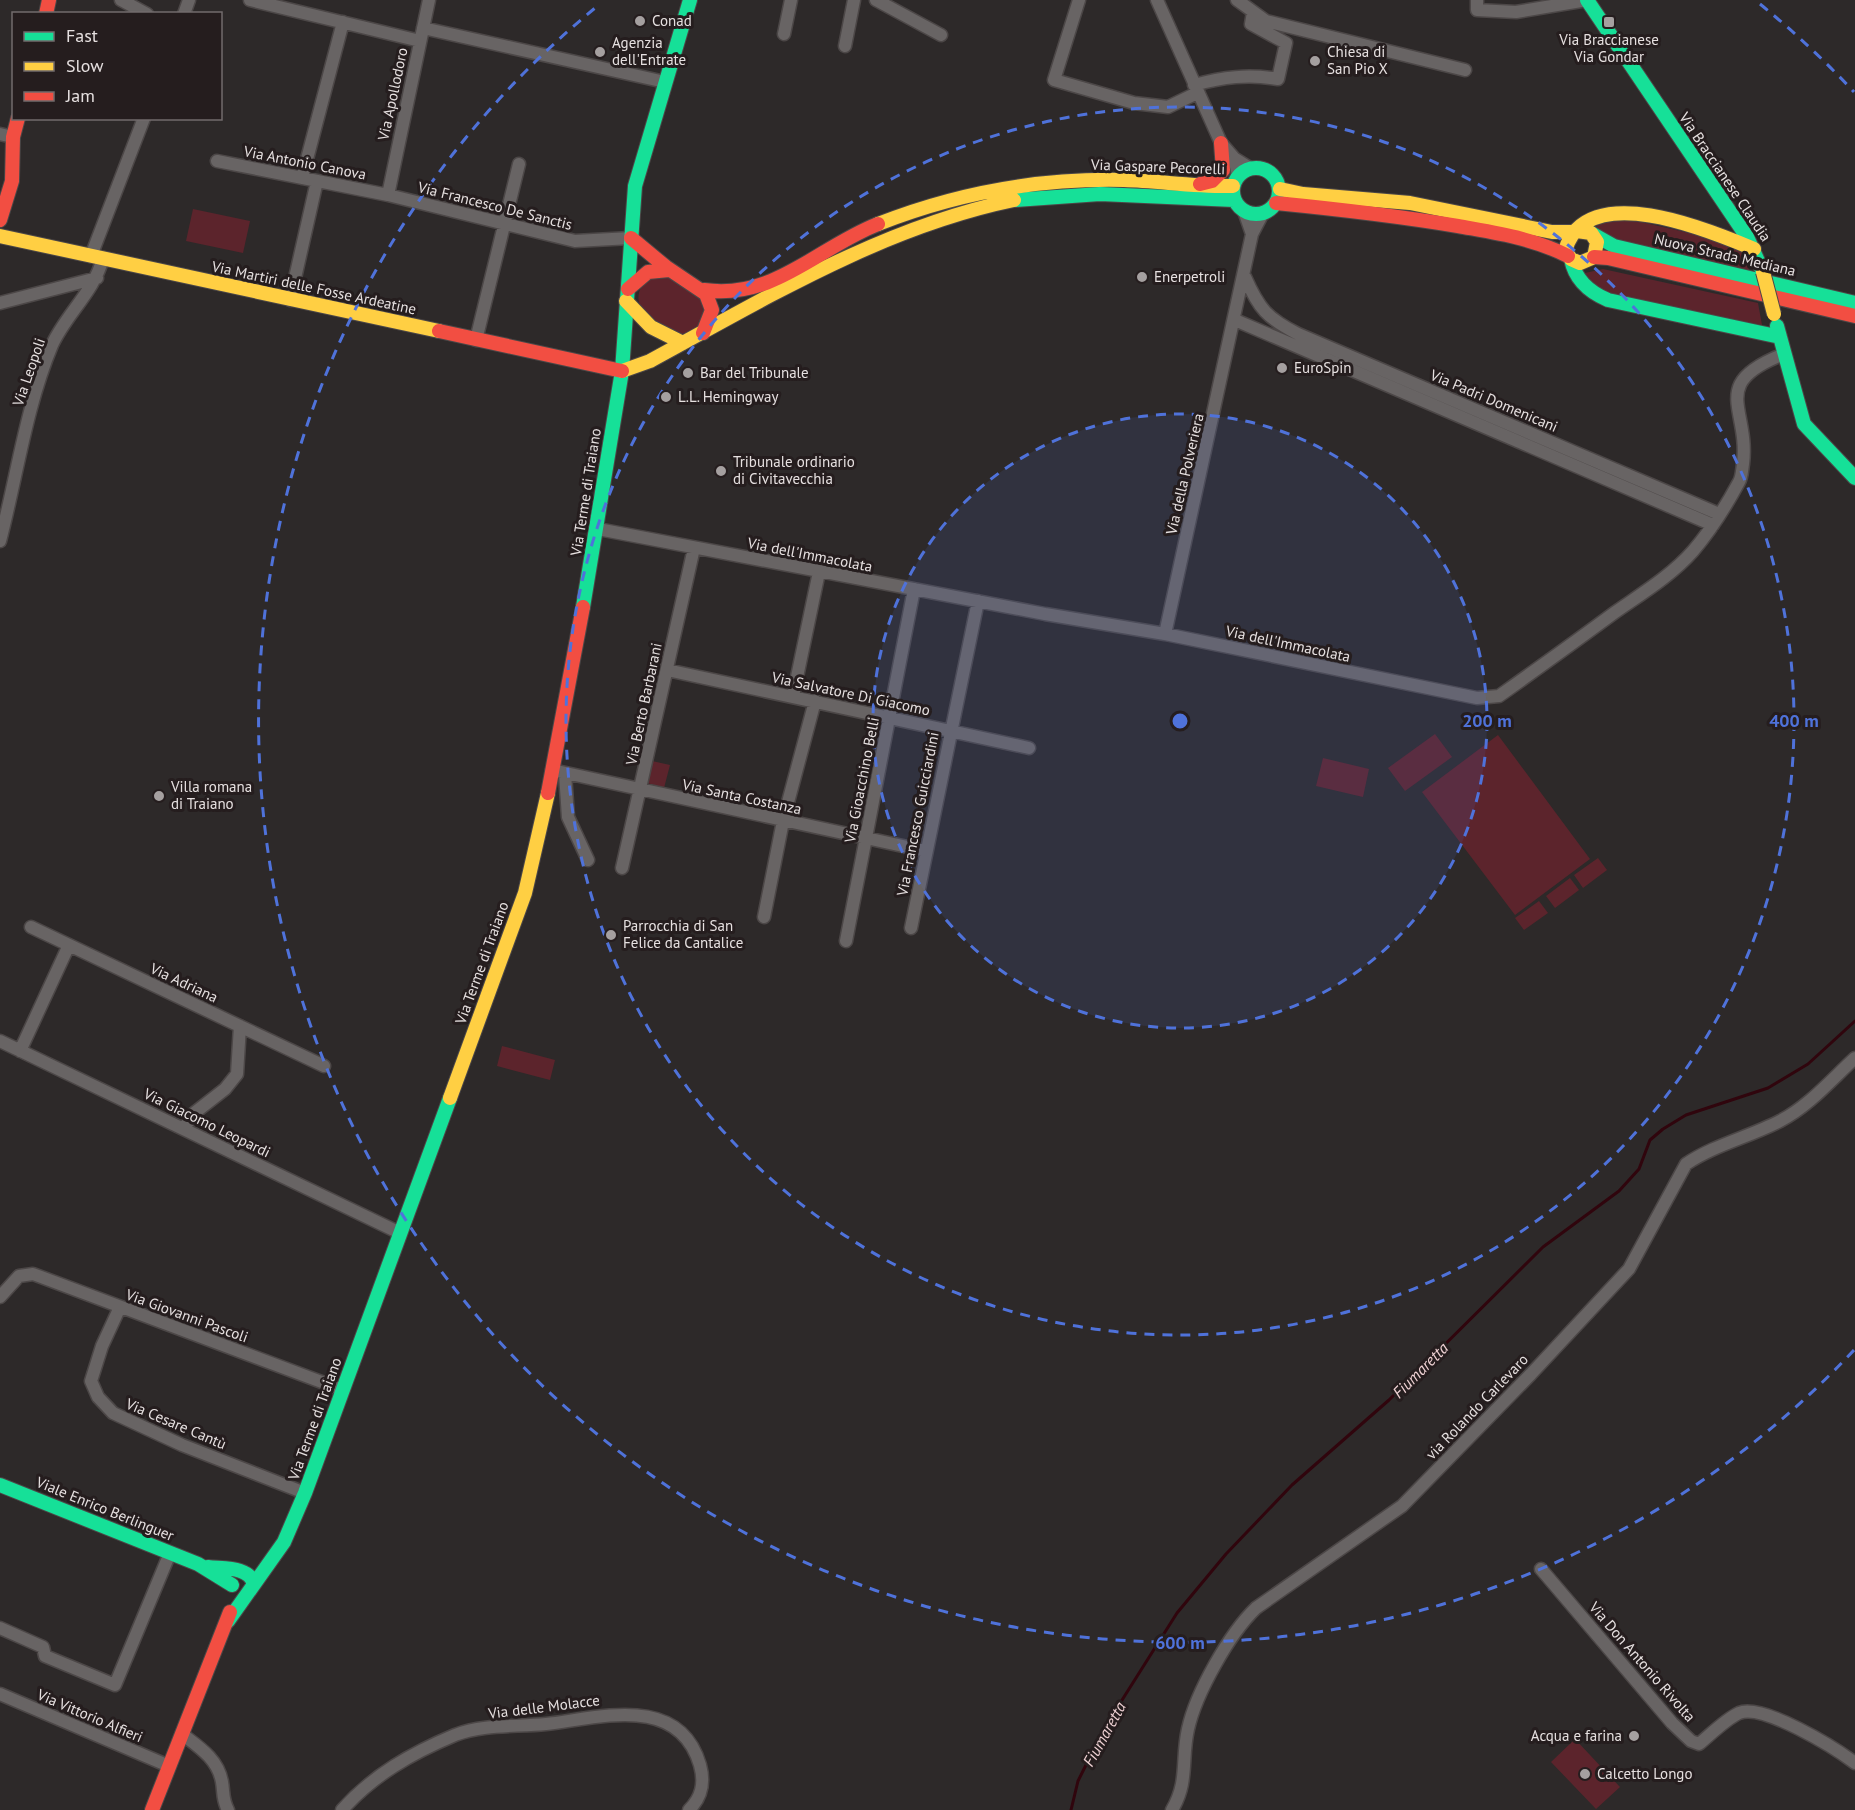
<svg xmlns="http://www.w3.org/2000/svg" width="1855" height="1810" font-family="'PT Sans',sans-serif">
<rect width="100%" height="100%" fill="#2d2929"/>
<path fill="#5c242c" d="M 193,209 L 250,221 L 243,253 L 186,241 Z
M 1615,216 L 1720,240 L 1742,251 L 1751,274 L 1615,242 L 1591,229 Z
M 1603,269 L 1758,303 L 1762,325 L 1602,293 L 1585,273 Z
M 666,276 L 701,298 L 706,314 L 697,331 L 677,335 C 655,320 625,310 645,280 Z
M 1435,734 L 1452,757 L 1405,791 L 1388,768 Z
M 1498,735 L 1590,859 L 1515,915 L 1422,792 Z
M 1323,758 L 1369,769 L 1363,797 L 1316,786 Z
M 652,761 L 670,765 L 664,788 L 647,783 Z
M 1598,858 L 1607,870 L 1583,888 L 1574,875 Z
M 1570,878 L 1579,890 L 1555,908 L 1546,896 Z
M 1539,901 L 1548,913 L 1524,930 L 1515,918 Z
M 502,1046 L 555,1060 L 550,1080 L 497,1066 Z
M 1575,1739 L 1620,1787 L 1596,1809 L 1551,1762 Z"/>
<g fill="none" stroke-linecap="round" stroke-linejoin="round">
<path stroke="#30050d" stroke-width="3" d="M 1071,1810 L 1078,1781 L 1105,1727 L 1177,1613 L 1226,1554 L 1292,1485 L 1389,1400 L 1543,1247 L 1619,1191 L 1639,1169 L 1650,1140 L 1663,1129 L 1686,1115 L 1768,1088 L 1808,1064 L 1855,1021"/>
<defs>
<path id="street" d="M 121,0 L 147,14
M 250,0 L 420,41
M 876,0 L 941,35
M 1079,0 L 1054,80 L 1134,103 L 1168,107 L 1197,93
M 1157,0 L 1221,143 L 1234,158 L 1250,168
M 1237,0 L 1266,21 L 1465,70
M 1477,0 L 1477,10 L 1516,12 L 1587,0
M 184,14 L 189,0
M 423,28 L 665,82
M 784,34 L 791,0
M 845,46 L 854,0
M 1194,85 C 1223,77 1248,74 1278,79 L 1286,43 L 1251,24 L 1253,12
M 0,134 L 13,137
M 1234,158 L 1238,175
M 217,161 L 388,195 L 575,241 L 631,238
M 302,178 L 343,22
M 388,195 L 429,0
M 1244,211 L 1252,234
M 91,256 L 144,118
M 1245,277 C 1259,309 1267,318 1298,334 L 1719,514
M 290,300 L 317,181
M 0,303 L 97,278
M 1235,320 L 1713,525
M 476,340 L 519,164
M 598,529 L 1045,614 L 1165,634 L 1477,698 L 1499,696 C 1537,669 1576,641 1614,613 C 1641,594 1671,576 1693,551 C 1711,530 1726,506 1739,482 C 1742,477 1742,470 1743,464 C 1750,408 1707,384 1784,354
M 0,541 C 17,476 26,407 52,345 C 66,314 94,292 103,258
M 1165,634 L 1252,234 L 1263,213
M 667,670 L 1029,748
M 793,696 L 819,572
M 552,770 L 926,851
M 565,774 L 568,817 L 588,860
M 622,868 L 694,548
M 764,917 L 783,821 L 815,701
M 31,927 L 324,1066
M 911,928 L 978,601
M 846,941 L 914,589
M 0,1041 L 400,1233
M 20,1051 L 69,945
M 184,1129 L 193,1114 L 225,1089 L 237,1074 L 240,1026
M 0,1297 L 19,1276 L 33,1274 L 343,1390
M 120,1307 L 102,1346 L 91,1381 L 98,1397 L 113,1413 L 182,1445 L 305,1493
M 1541,1569 L 1672,1723 L 1691,1741 L 1699,1744 C 1711,1734 1726,1719 1739,1713 C 1763,1703 1835,1748 1855,1763
M 0,1628 L 43,1647 L 45,1656 L 115,1685 L 170,1553
M 0,1694 L 169,1766
M 182,1734 C 199,1747 218,1759 222,1782 C 224,1793 222,1799 228,1810
M 342,1810 C 373,1775 412,1753 455,1735 C 483,1724 516,1727 546,1724 C 599,1718 679,1693 700,1765 C 705,1783 702,1797 689,1810
M 1172,1810 C 1189,1781 1181,1760 1188,1729 C 1196,1693 1229,1634 1256,1608 L 1402,1506 L 1531,1374 L 1629,1269 L 1686,1164 C 1714,1145 1749,1137 1780,1121 C 1809,1106 1831,1080 1855,1058"/>
<path id="fast" d="M 1587,0 L 1747,237 L 1763,272
M1233 191a23 23 0 1 1 46 0a23 23 0 1 1-46 0Z
M 1014,200 L 1100,194 L 1234,200
M 1591,233 L 1614,246 L 1855,303
M 1571,259 C 1575,280 1589,292 1608,300 L 1780,337
M 1777,326 L 1804,424 L 1855,478
M 583,607 L 622,371 L 635,186 L 690,0
M 0,1485 L 198,1564 L 232,1585
M 208,1567 C 223,1569 249,1566 254,1584
M 228,1621 L 284,1542 L 305,1493 L 450,1098"/>
<path id="slow" d="M 1280,189 L 1303,194 L 1410,203 L 1552,232 L 1573,232
M 878,224 C 957,193 1039,178 1124,180 C 1160,181 1196,187 1233,186
M 1577,231 L 1591,233 L 1597,242 L 1594,257 L 1580,263 L 1571,259 L 1565,251 C 1585,178 1709,230 1754,249
M 0,236 L 439,331
M 626,301 L 651,327 L 683,343
M 622,371 L 650,361 C 766,298 883,227 1014,200
M 450,1098 L 525,893 L 548,793"/>
<path id="jam" d="M 46,14 L 49,0
M 1200,184 L 1212,181 L 1223,170 L 1221,143
M 1276,203 C 1337,209 1398,216 1458,226 C 1496,233 1533,238 1568,256
M 0,220 L 12,181 L 13,137 L 18,118
M 631,238 L 666,267 L 706,294 L 712,310 L 703,333
M 1594,257 L 1608,258 L 1855,316
M 628,289 L 648,272 L 669,270
M 704,290 C 774,300 817,248 878,224
M 439,331 L 622,371
M 548,793 L 583,607
M 152,1810 L 230,1612"/>
</defs>
<use href="#street" stroke="#4c4747" stroke-width="15"/>
<use href="#fast" stroke="#4c4747" stroke-width="16"/>
<use href="#slow" stroke="#4c4747" stroke-width="16"/>
<use href="#jam" stroke="#4c4747" stroke-width="16"/>
<use href="#street" stroke="#686464" stroke-width="12"/>
<use href="#fast" stroke="#16e098" stroke-width="14"/>
<use href="#slow" stroke="#ffcf43" stroke-width="14"/>
<use href="#jam" stroke="#f24e42" stroke-width="14"/>
<defs>
<path id="slow-bridge" d="M 1763,272 L 1774,314"/>
</defs>
<use href="#slow-bridge" stroke="#4c4747" stroke-width="16" stroke-linecap="butt"/>
<use href="#slow-bridge" stroke="#ffcf43" stroke-width="14"/>
</g>
<circle cx="1180" cy="721" r="307" fill="#4f72da" fill-opacity=".12"/>
<g fill="none" stroke="#4f72da" stroke-width="3" stroke-dasharray="10 8">
<circle cx="1180" cy="721" r="307"/>
<circle cx="1180" cy="721" r="614"/>
<path d="M1854 1350A922 922 0 1 1 600 4M1760 4A922 922 0 0 1 1854 92"/>
</g>
<g fill="#a5a0a0" stroke="#251d1e" stroke-width="2">
<circle cx="640" cy="21" r="6"/>
<rect x="1603" y="16" width="12" height="12" rx="3"/>
<circle cx="600" cy="52" r="6"/>
<circle cx="1315" cy="61" r="6"/>
<circle cx="1142" cy="277" r="6"/>
<circle cx="1282" cy="368" r="6"/>
<circle cx="688" cy="373" r="6"/>
<circle cx="666" cy="397" r="6"/>
<circle cx="721" cy="471" r="6"/>
<circle cx="159" cy="796" r="6"/>
<circle cx="611" cy="935" r="6"/>
<circle cx="1634" cy="1736" r="6"/>
<circle cx="1585" cy="1774" r="6"/>
</g>
<g text-anchor="middle" stroke-width="6" stroke-linejoin="round" paint-order="stroke">
<g font-size="15" fill="#e6e0e0" stroke="#251d1e" text-anchor="start">
<text x="652" y="26">Conad</text>
<text x="1609" y="45" text-anchor="middle">Via Braccianese<tspan x="1609" dy="17">Via Gondar</tspan></text>
<text x="612" y="48">Agenzia<tspan x="612" dy="17">dell'Entrate</tspan></text>
<text x="1327" y="57">Chiesa di<tspan x="1327" dy="17">San Pio X</tspan></text>
<text x="1154" y="282">Enerpetroli</text>
<text x="1294" y="373">EuroSpin</text>
<text x="700" y="378">Bar del Tribunale</text>
<text x="678" y="402">L.L. Hemingway</text>
<text x="733" y="467">Tribunale ordinario<tspan x="733" dy="17">di Civitavecchia</tspan></text>
<text x="171" y="792">Villa romana<tspan x="171" dy="17">di Traiano</tspan></text>
<text x="623" y="931">Parrocchia di San<tspan x="623" dy="17">Felice da Cantalice</tspan></text>
<text x="1622" y="1741" text-anchor="end">Acqua e farina</text>
<text x="1597" y="1779">Calcetto Longo</text>
</g>
<g font-size="15" fill="#e6e0e0" stroke="#251d1e">
<text transform="translate(393 94) rotate(-78)" y="5">Via Apollodoro</text>
<text transform="translate(305 163) rotate(11)" y="5">Via Antonio Canova</text>
<text transform="translate(1158 167) rotate(2)" y="5">Via Gaspare Pecorelli</text>
<text transform="translate(1725 177) rotate(56)" y="5">Via Braccianese Claudia</text>
<text transform="translate(495 206) rotate(14)" y="5">Via Francesco De Sanctis</text>
<text transform="translate(1725 255) rotate(13)" y="5">Nuova Strada Mediana</text>
<text transform="translate(314 288) rotate(12)" y="5">Via Martiri delle Fosse Ardeatine</text>
<text transform="translate(29 372) rotate(-71)" y="5">Via Leopoli</text>
<text transform="translate(1494 401) rotate(23)" y="5">Via Padri Domenicani</text>
<text transform="translate(1185 474) rotate(-77)" y="5">Via della Polveriera</text>
<text transform="translate(586 492) rotate(-81)" y="5">Via Terme di Traiano</text>
<text transform="translate(810 555) rotate(11)" y="5">Via dell'Immacolata</text>
<text transform="translate(1288 644) rotate(12)" y="5">Via dell'Immacolata</text>
<text transform="translate(851 694) rotate(12)" y="5">Via Salvatore Di Giacomo</text>
<text transform="translate(644 704) rotate(-78)" y="5">Via Berto Barbarani</text>
<text transform="translate(862 780) rotate(-79)" y="5">Via Gioacchino Belli</text>
<text transform="translate(742 797) rotate(12)" y="5">Via Santa Costanza</text>
<text transform="translate(918 814) rotate(-79)" y="5">Via Francesco Guicciardini</text>
<text transform="translate(482 963) rotate(-70)" y="5">Via Terme di Traiano</text>
<text transform="translate(184 983) rotate(25)" y="5">Via Adriana</text>
<text transform="translate(207 1123) rotate(26)" y="5">Via Giacomo Leopardi</text>
<text transform="translate(187 1316) rotate(20)" y="5">Via Giovanni Pascoli</text>
<text transform="translate(1477 1407) rotate(-46)" y="5">via Rolando Carlevaro</text>
<text transform="translate(315 1419) rotate(-70)" y="5">Via Terme di Traiano</text>
<text transform="translate(176 1424) rotate(23)" y="5">Via Cesare Cantù</text>
<text transform="translate(105 1509) rotate(22)" y="5">Viale Enrico Berlinguer</text>
<text transform="translate(1642 1662) rotate(49)" y="5">Via Don Antonio Rivolta</text>
<text transform="translate(544 1707) rotate(-7)" y="5">Via delle Molacce</text>
<text transform="translate(90 1716) rotate(23)" y="5">Via Vittorio Alfieri</text>
</g>
<g font-size="16" font-style="italic" fill="#efd2d4" stroke="#251d1e">
<text transform="translate(1420 1370) rotate(-45)" y="6">Fiumaretta</text>
<text transform="translate(1104 1734) rotate(-61)" y="6">Fiumaretta</text>
</g>
</g>
<circle cx="1180" cy="721" r="9" fill="#4f72da" stroke="#251d1e" stroke-width="3"/>
<g font-size="18" text-anchor="middle" font-weight="bold" fill="#4f72da" stroke="#251d1e" stroke-width="6" stroke-linejoin="round" paint-order="stroke">
<text x="1487" y="727">200 m</text>
<text x="1794" y="727">400 m</text>
<text x="1180" y="1649">600 m</text>
</g>
<rect x="12" y="12" width="210" height="108" fill="#251d1e" stroke="#726b6c" stroke-width="1.5"/>
<rect x="24" y="32" width="30" height="9" fill="#16e098" stroke="#726b6c" stroke-width="1.5"/>
<text x="66" y="42" font-size="18" fill="#e6e0e0">Fast</text>
<rect x="24" y="62" width="30" height="9" fill="#ffcf43" stroke="#726b6c" stroke-width="1.5"/>
<text x="66" y="72" font-size="18" fill="#e6e0e0">Slow</text>
<rect x="24" y="92" width="30" height="9" fill="#f24e42" stroke="#726b6c" stroke-width="1.5"/>
<text x="66" y="102" font-size="18" fill="#e6e0e0">Jam</text>
</svg>
